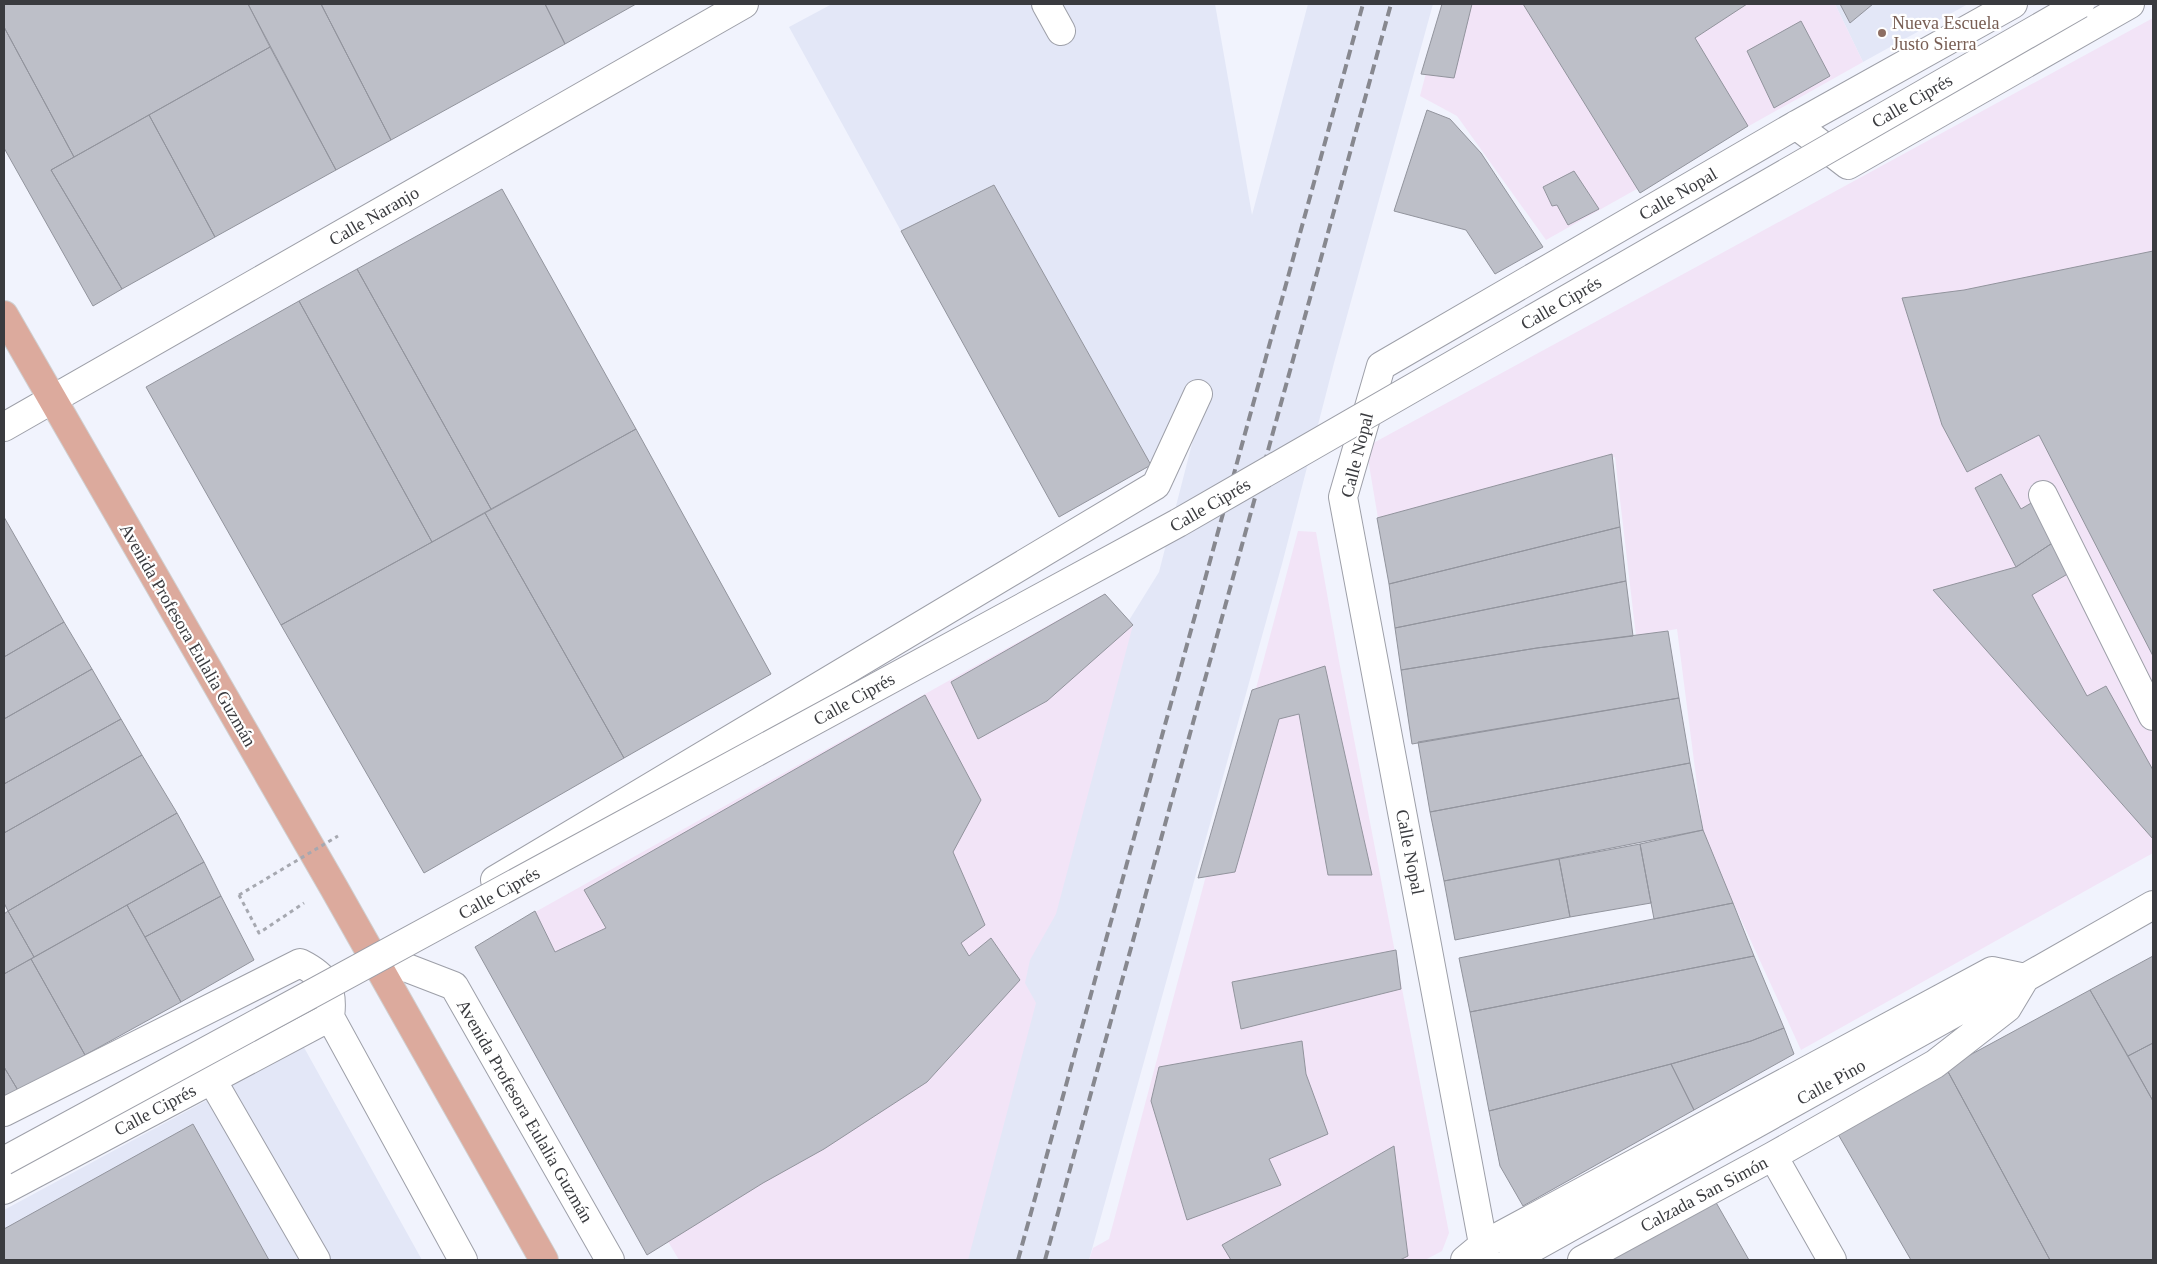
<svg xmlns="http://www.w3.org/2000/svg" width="2157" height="1264" font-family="Georgia,serif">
<rect width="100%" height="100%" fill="#f1f3fd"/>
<path fill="#e3e7f7" d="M 832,4 L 1215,4 L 1252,215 L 1308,4 L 1433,4 L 1334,363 L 1282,564 L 1089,1260 L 964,1260 L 1011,975 L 1123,630 L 1159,572 L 1194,436 L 1149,461 L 994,185 L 901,231 L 789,27 Z
M 1835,4 L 1968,4 L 1863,62 Z
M 301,1042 L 422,1260 L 4,1260 L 4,1210 L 211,1098 Z"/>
<path fill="#f2e4f7" d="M 1444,4 L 1835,4 L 1863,62 L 1546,240 L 1457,116 L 1420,96 Z
M 2153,18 L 2153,853 L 1801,1050 L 1704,839 L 1677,629 L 1636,636 L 1615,457 L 1378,518 L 1366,447 Z
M 1298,531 L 1316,532 L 1339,661 L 1449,1233 L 1442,1251 L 1425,1260 L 1089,1260 L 1093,1248 L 1109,1239 Z
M 1104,594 L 1133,625 L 1056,914 L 1030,960 L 1025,983 L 1036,1003 L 968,1260 L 679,1260 L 585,1101 L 494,935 Z"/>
<path fill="#bdbfc8" stroke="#92949d" d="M 4,4 L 248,4 L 270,47 L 74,157 L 4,27 Z
M 248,4 L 321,4 L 391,140 L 336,170 Z
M 321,4 L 545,4 L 565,44 L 391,140 Z
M 545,4 L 636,4 L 565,44 Z
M 1442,4 L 1472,4 L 1454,78 L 1421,74 Z
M 1523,4 L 1747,4 L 1695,38 L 1748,126 L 1640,193 Z
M 1840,4 L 1873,4 L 1850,23 Z
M 1801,21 L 1830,76 L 1774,108 L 1747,51 Z
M 4,27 L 74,157 L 51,170 L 122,289 L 93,306 L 4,148 Z
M 270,47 L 336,170 L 215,237 L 149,115 Z
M 1427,110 L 1450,119 L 1481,153 L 1543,247 L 1495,274 L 1466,230 L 1394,211 Z
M 149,115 L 215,237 L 122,289 L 51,170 Z
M 1574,171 L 1599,209 L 1568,225 L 1557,205 L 1552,206 L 1543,187 Z
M 994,185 L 1151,465 L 1059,517 L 901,231 Z
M 502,189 L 636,429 L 491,509 L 357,269 Z
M 2153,251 L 2153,656 L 2039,435 L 1967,472 L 1942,425 L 1902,298 L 1964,290 Z
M 357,269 L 491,509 L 432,542 L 299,301 Z
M 299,301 L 432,542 L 281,625 L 146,387 Z
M 636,429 L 771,674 L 624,758 L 485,513 Z
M 1612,454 L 1620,527 L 1389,584 L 1377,518 Z
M 2001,474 L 2021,509 L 2038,499 L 2060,538 L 2016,567 L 1975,488 Z
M 485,513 L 624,758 L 424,873 L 281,625 Z
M 4,517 L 64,622 L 4,657 Z
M 1620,527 L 1626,581 L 1395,628 L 1389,584 Z
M 2060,538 L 2076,569 L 2032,595 L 2087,696 L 2106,686 L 2153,770 L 2153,839 L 1933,590 L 2016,567 Z
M 1626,581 L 1633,636 L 1537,648 L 1401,670 L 1395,628 Z
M 1105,594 L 1133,625 L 1047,701 L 978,739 L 951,682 Z
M 64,622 L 92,669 L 4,719 L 4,657 Z
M 1668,631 L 1679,698 L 1412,744 L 1401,670 L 1537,648 Z
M 1325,666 L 1372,875 L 1328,875 L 1299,714 L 1279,719 L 1235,872 L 1198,878 L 1252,690 Z
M 92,669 L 121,719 L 4,784 L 4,719 Z
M 925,695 L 981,800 L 953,852 L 985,925 L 961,943 L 969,956 L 991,938 L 1020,980 L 927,1082 L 824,1149 L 763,1183 L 647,1255 L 475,947 L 535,911 L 555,952 L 606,928 L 584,890 Z
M 1679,698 L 1690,763 L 1430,812 L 1418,742 Z
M 121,719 L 142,755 L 4,833 L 4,784 Z
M 142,755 L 177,813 L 8,911 L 4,903 L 4,833 Z
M 1690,763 L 1703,830 L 1444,881 L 1430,812 Z
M 177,813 L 204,862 L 34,957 L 8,911 Z
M 1703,830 L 1733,903 L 1654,919 L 1640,844 Z
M 1640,844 L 1651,903 L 1570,917 L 1559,859 Z
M 1559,859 L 1570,917 L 1455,940 L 1444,881 Z
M 204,862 L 221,896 L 145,937 L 127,905 Z
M 221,896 L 254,960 L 181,1002 L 145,937 Z
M 1733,903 L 1754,956 L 1470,1012 L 1459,958 Z
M 127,905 L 181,1002 L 85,1055 L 31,959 Z
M 8,911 L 34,957 L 4,974 L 4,914 Z
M 1396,950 L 1401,989 L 1241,1029 L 1232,982 Z
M 1754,956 L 1784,1028 L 1751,1041 L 1671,1064 L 1489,1111 L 1470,1012 Z
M 2153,956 L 2153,1043 L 2128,1056 L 2090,990 Z
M 31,959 L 85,1055 L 19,1092 L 4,1067 L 4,974 Z
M 2090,990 L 2153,1101 L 2153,1260 L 2050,1260 L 1946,1068 Z
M 1784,1028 L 1794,1054 L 1694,1110 L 1671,1064 L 1751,1041 Z
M 1302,1041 L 1306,1074 L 1328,1134 L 1269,1159 L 1281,1185 L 1187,1220 L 1151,1101 L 1159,1067 Z
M 2153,1043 L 2153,1101 L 2128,1056 Z
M 1671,1064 L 1694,1110 L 1523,1206 L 1500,1166 L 1489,1111 Z
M 4,1067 L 19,1092 L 4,1101 Z
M 1946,1068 L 2050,1260 L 1911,1260 L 1835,1129 Z
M 193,1124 L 269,1260 L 4,1260 L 4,1229 Z
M 1394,1146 L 1408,1256 L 1400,1260 L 1231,1260 L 1222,1245 Z
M 1714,1199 L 1749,1260 L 1607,1260 Z"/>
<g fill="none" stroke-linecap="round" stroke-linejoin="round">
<defs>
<path id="minor" d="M 1046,4 L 1061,31
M 1796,125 L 1848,165 L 2130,4
M 4,427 L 744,4
M 2043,495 L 2153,716
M 495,880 L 1156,485 L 1198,394
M 371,954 L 454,986 L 610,1260
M 330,1017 L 463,1260
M 212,1080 L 316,1260
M 4,1112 L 300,963 C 326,976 334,988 330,1017
M 1773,1156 L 1832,1260
M 4,1190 L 330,1017
M 1465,1260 L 1483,1245 L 1992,971 L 2025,978 L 2007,1008 L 1935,1064 L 1773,1156 L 1582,1260
M 1486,1260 L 1343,497 L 1381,366 L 1796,125 L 2013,4
M 1511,1260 L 1978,1000 L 2025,978 L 2153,905"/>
<path id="major" d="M 4,315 L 334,888 L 544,1260"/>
</defs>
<use href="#minor" stroke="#9d9fa8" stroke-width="30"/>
<use href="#major" stroke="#d0d0d1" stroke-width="30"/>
<path stroke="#a6a8b0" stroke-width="3" stroke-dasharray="4 4" stroke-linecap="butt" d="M 239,895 L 259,933 L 304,903"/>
<use href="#minor" stroke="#fff" stroke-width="28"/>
<use href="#major" stroke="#dcaa9d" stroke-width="28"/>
<path stroke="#87888f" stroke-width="4" stroke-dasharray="10 5" stroke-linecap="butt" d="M 1018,1260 L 1363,4
M 1045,1260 L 1391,4"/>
<defs>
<path id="minor-bridge" d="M 4,1161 L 1178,523 L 2080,4"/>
</defs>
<use href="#minor-bridge" stroke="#9d9fa8" stroke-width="30" stroke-linecap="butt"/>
<path stroke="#a6a8b0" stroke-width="3" stroke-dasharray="4 4" stroke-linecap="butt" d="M 239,895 L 338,836"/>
<use href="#minor-bridge" stroke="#fff" stroke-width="28"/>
</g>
<circle fill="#8d6e63" stroke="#fff" stroke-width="2" cx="1882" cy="33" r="5"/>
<g text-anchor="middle" stroke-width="4.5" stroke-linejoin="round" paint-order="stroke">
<g font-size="18" fill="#785e54" stroke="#fff" text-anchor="start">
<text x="1892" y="29">Nueva Escuela<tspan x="1892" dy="21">Justo Sierra</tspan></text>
</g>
<g font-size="18" fill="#3a3b3f" stroke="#fff">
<text transform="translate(1912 101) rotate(-30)" y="6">Calle Ciprés</text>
<text transform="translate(1678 194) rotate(-30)" y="6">Calle Nopal</text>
<text transform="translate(374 216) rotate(-30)" y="6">Calle Naranjo</text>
<text transform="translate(1561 303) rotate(-30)" y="6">Calle Ciprés</text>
<text transform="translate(1357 455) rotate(-76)" y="6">Calle Nopal</text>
<text transform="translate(1210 505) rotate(-30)" y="6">Calle Ciprés</text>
<text transform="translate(188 635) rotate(60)" y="6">Avenida Profesora Eulalia Guzmán</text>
<text transform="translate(854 699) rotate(-29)" y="6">Calle Ciprés</text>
<text transform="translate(1410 852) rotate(79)" y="6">Calle Nopal</text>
<text transform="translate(499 893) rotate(-29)" y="6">Calle Ciprés</text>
<text transform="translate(1831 1082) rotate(-29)" y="6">Calle Pino</text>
<text transform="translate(155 1110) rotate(-28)" y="6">Calle Ciprés</text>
<text transform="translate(525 1111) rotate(60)" y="6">Avenida Profesora Eulalia Guzmán</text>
<text transform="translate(1704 1194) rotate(-28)" y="6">Calzada San Simón</text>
</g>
</g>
<rect width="2157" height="1264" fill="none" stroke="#3a3b3f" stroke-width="10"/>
</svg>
